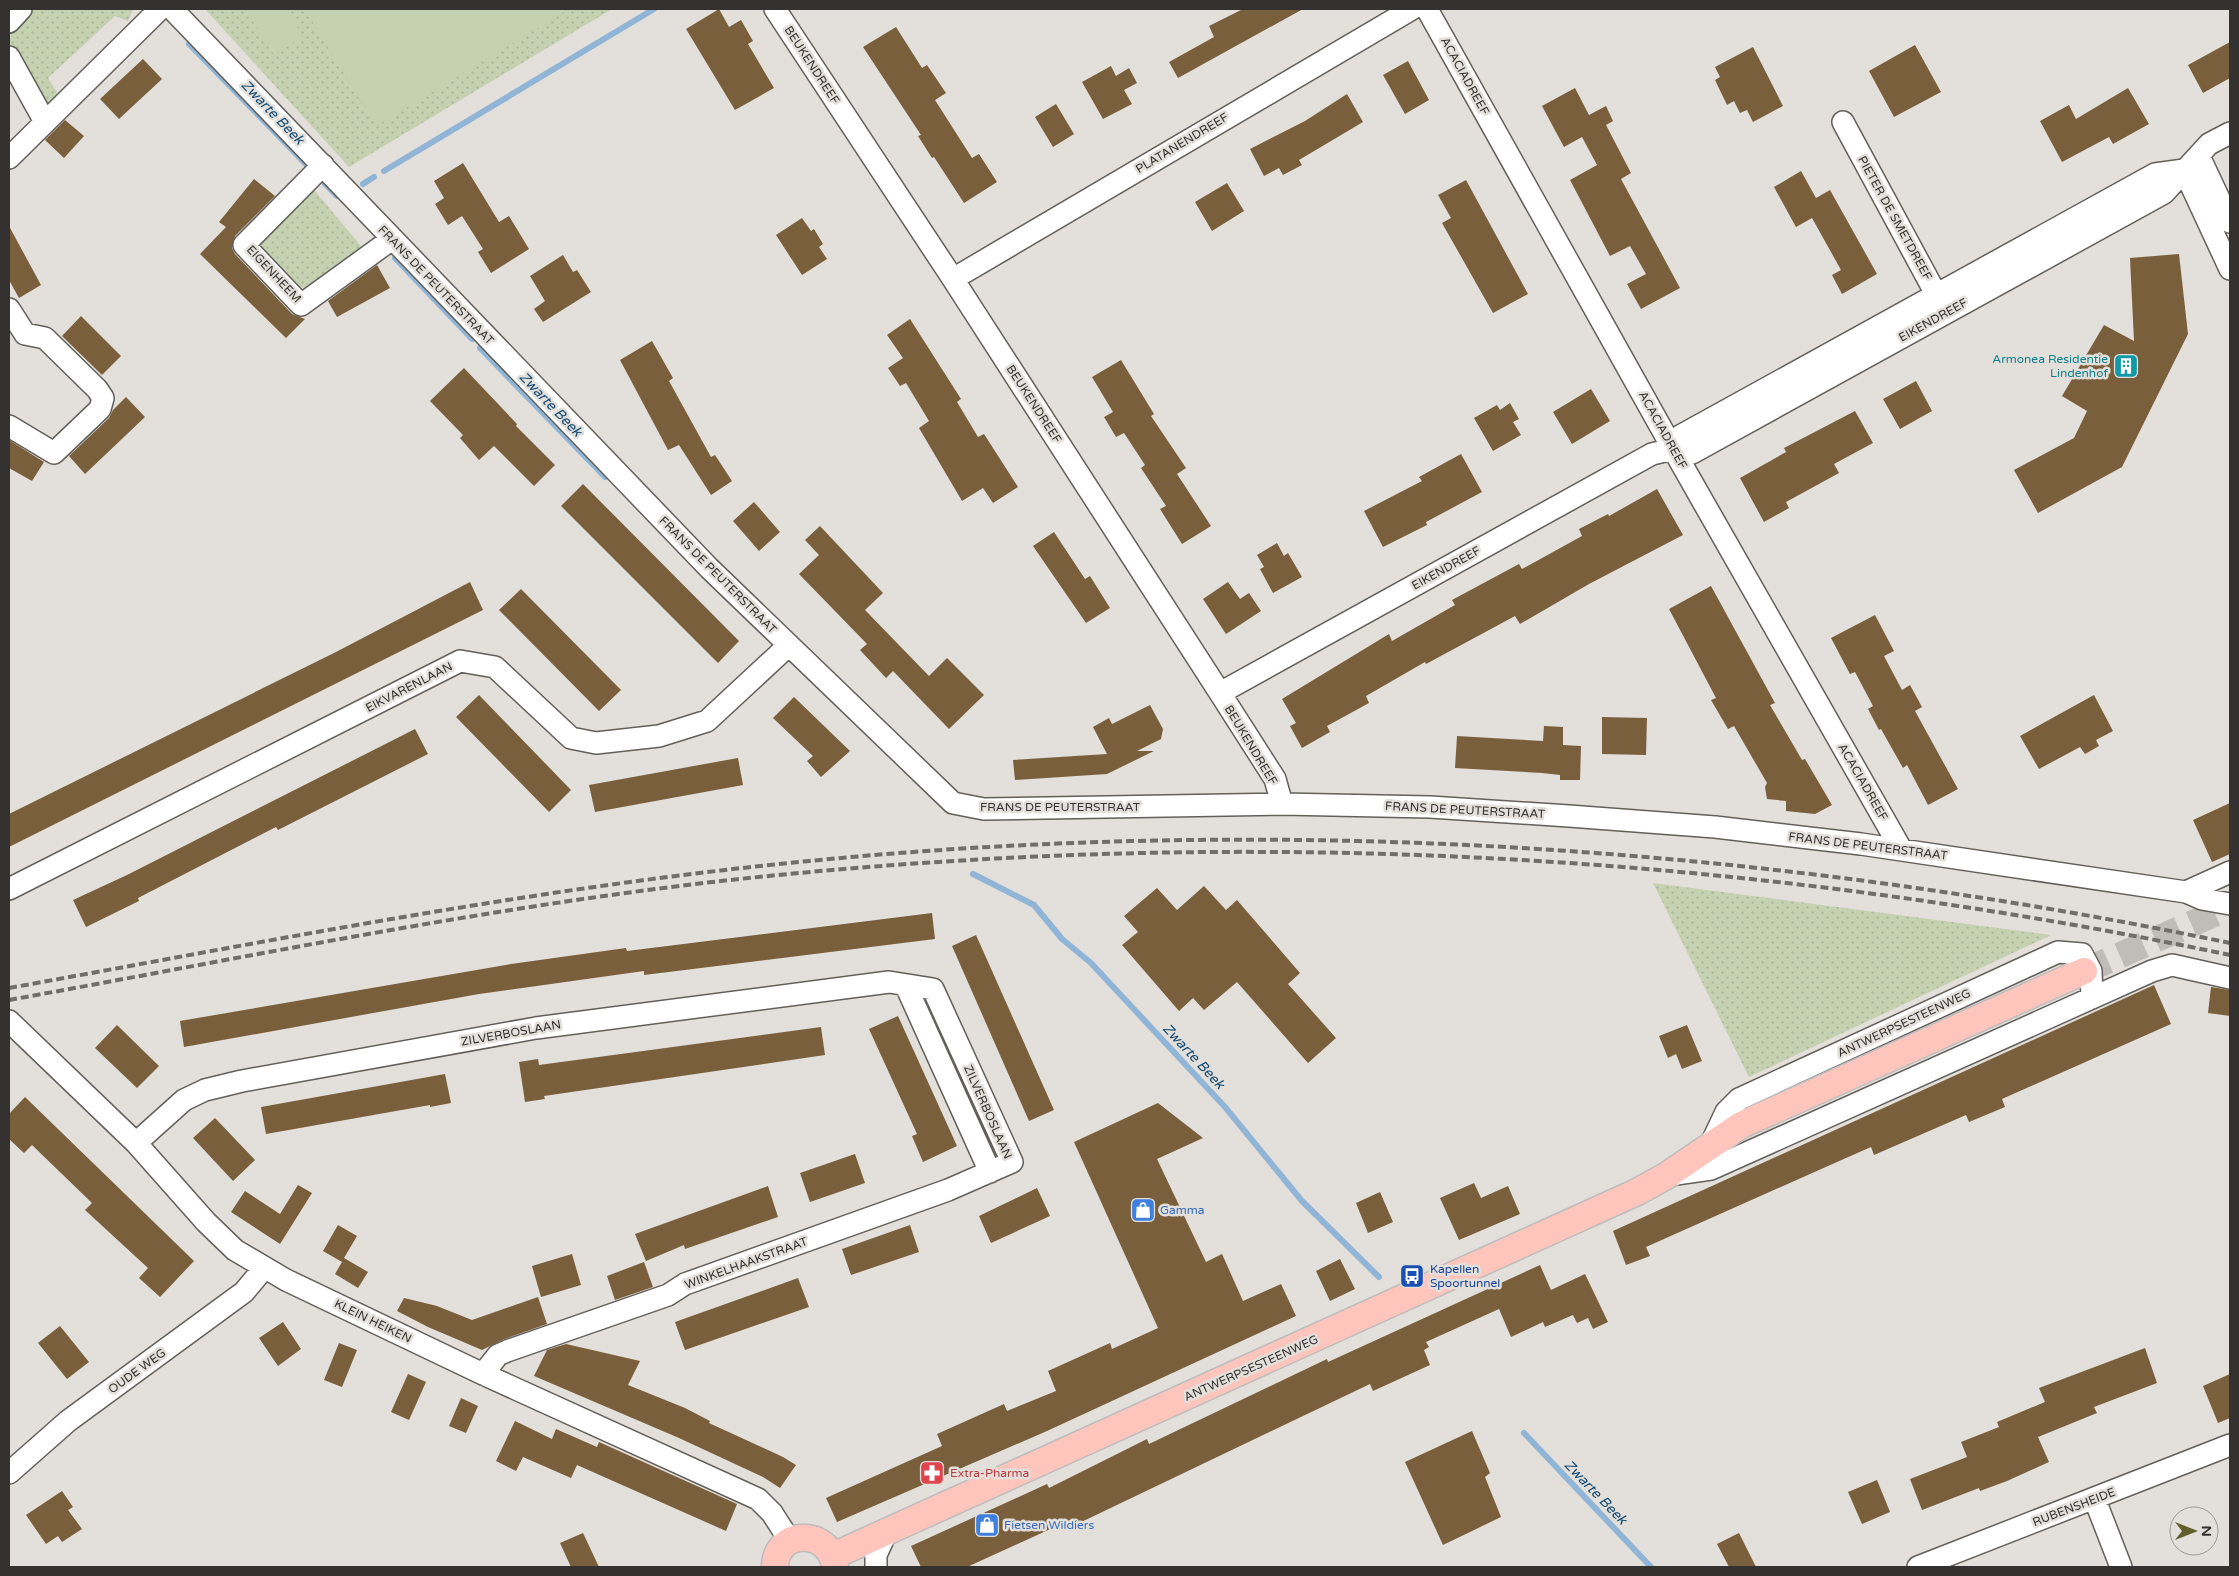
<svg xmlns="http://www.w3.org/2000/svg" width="2239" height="1576" font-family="'Varela Round',sans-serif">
<defs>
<pattern id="grass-dots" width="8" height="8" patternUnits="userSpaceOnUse" patternTransform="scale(1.25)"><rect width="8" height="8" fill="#c5d1b0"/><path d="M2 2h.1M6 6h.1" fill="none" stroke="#aab498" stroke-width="1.8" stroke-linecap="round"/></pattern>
</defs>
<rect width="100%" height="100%" fill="#e3dfda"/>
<path fill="url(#grass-dots)" d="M 34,9 L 133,9 L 128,21 L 115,16 L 48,78 L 58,94 L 48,105 L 9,43 L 11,32 Z
M 205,9 L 612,9 L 349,167 Z
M 324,177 L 314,190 L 366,252 L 318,286 L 294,288 L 259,250 L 260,242 Z
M 1653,883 L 2051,935 L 1749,1077 Z"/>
<path fill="#c5d1b0" d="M 245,9 L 286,9 L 303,36 L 274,55 Z
M 305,9 L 569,9 L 376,126 Z"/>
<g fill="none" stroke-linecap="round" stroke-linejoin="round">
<path stroke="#91b5d6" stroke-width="6" d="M 189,44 L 337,196
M 384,171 L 654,9
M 363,184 L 374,177
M 395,258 L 472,339
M 480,348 L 605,477
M 973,874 L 1034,905 L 1062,939 L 1091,963 L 1225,1107 L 1302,1201 L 1379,1277
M 1524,1433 L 1651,1567"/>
</g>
<path fill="#7a5f3c" d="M 719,9 L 729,27 L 741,20 L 753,41 L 748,44 L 774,88 L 735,110 L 686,29 Z
M 1243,9 L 1303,9 L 1178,78 L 1169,62 L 1214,37 L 1209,26 Z
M 896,27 L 922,68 L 927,65 L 946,93 L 935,100 L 972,158 L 979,154 L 997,182 L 964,203 L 934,157 L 932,158 L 918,136 L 921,135 L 863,47 Z
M 2230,42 L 2230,78 L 2203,93 L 2188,65 Z
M 1915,45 L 1941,92 L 1894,117 L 1869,71 Z
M 1753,47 L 1783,106 L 1753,122 L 1747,110 L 1740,113 L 1734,101 L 1727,105 L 1715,80 L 1720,77 L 1715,67 Z
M 143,59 L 162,79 L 119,119 L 100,99 Z
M 1408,61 L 1429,100 L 1405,114 L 1383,75 Z
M 1111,66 L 1116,76 L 1129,68 L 1137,83 L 1124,90 L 1132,104 L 1103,119 L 1082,82 Z
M 1575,88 L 1589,115 L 1606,106 L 1613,121 L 1606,125 L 1631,173 L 1621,179 L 1680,288 L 1641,309 L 1627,284 L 1646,274 L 1630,246 L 1610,256 L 1570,180 L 1597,165 L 1582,137 L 1564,147 L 1542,106 Z
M 2128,88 L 2149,124 L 2113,144 L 2109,137 L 2062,162 L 2040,121 L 2069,105 L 2076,119 Z
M 1347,94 L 1363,122 L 1299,160 L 1302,165 L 1283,175 L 1279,168 L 1264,176 L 1250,149 L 1305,121 Z
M 1056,104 L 1074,134 L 1053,147 L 1035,117 Z
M 65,120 L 84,136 L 64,158 L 45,140 Z
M 463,163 L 499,222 L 509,216 L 529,249 L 491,273 L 478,252 L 483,249 L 462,216 L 448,225 L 435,204 L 444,198 L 434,181 Z
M 1801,171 L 1816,198 L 1830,190 L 1877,274 L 1842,294 L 1832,275 L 1841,270 L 1812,218 L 1796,227 L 1774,187 Z
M 254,179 L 275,196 L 235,236 L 232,248 L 235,254 L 292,314 L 305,319 L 286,338 L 200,254 L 226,227 L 219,222 Z
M 1466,180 L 1528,294 L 1493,313 L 1442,223 L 1451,218 L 1438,195 Z
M 1227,183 L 1244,211 L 1212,231 L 1195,202 Z
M 802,218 L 811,231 L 814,229 L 823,244 L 819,247 L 827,259 L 802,275 L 776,235 Z
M 9,226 L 41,285 L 19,298 L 9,280 Z
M 2179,254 L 2188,334 L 2122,467 L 2038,513 L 2014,470 L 2074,438 L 2087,411 L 2062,396 L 2104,325 L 2134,341 L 2130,258 Z
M 563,255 L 573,272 L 577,270 L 591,292 L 543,322 L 534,309 L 545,301 L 530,276 Z
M 377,265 L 390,288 L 337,317 L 328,301 Z
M 81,316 L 121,356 L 102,375 L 62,336 Z
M 910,319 L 961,399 L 957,402 L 978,437 L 984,434 L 1018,487 L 993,503 L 983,488 L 962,501 L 919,428 L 929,421 L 906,383 L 900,386 L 888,368 L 903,358 L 887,335 Z
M 652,341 L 673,378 L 669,381 L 711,457 L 715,455 L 732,481 L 711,495 L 679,445 L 668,450 L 620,360 Z
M 1121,360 L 1154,414 L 1151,416 L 1186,468 L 1177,474 L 1211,526 L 1182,544 L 1160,509 L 1166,506 L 1141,468 L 1145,465 L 1124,433 L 1116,437 L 1104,417 L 1113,412 L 1092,377 Z
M 464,368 L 517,424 L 516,426 L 555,465 L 534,486 L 494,446 L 479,460 L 460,438 L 463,435 L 430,401 Z
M 1916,381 L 1932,411 L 1900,429 L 1883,399 Z
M 1591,389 L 1610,421 L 1572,444 L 1553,412 Z
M 126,397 L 145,417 L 85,474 L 69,456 L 109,418 L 113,410 Z
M 1510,403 L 1519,419 L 1513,422 L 1521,435 L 1493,451 L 1474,418 L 1497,405 L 1500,410 Z
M 1855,411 L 1873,443 L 1834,464 L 1839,473 L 1786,502 L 1789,508 L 1764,522 L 1740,478 L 1786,452 L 1784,448 Z
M 9,440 L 44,462 L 32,481 L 9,468 Z
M 1461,454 L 1482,492 L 1426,522 L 1427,525 L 1383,547 L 1364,511 L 1422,481 L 1419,477 Z
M 583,484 L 739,641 L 718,663 L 561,506 Z
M 1657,489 L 1683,535 L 1589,584 L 1520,624 L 1515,616 L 1426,664 L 1425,662 L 1366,696 L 1369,703 L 1327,726 L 1330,732 L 1302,748 L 1290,726 L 1296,723 L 1282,699 L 1389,634 L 1392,641 L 1455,605 L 1452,600 L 1519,564 L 1522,569 L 1582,536 L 1579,529 L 1608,514 L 1609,516 Z
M 754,502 L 780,532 L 759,551 L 733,521 Z
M 820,526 L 883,593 L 865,610 L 929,676 L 947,658 L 984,695 L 949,729 L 893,671 L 886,678 L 860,650 L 867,644 L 799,574 L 819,555 L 805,540 Z
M 1054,532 L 1085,579 L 1090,576 L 1110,608 L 1086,623 L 1033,546 Z
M 1277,543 L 1284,556 L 1288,553 L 1302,577 L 1273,593 L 1260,569 L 1264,567 L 1257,555 Z
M 470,582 L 483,610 L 9,847 L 9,814 L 336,652 Z
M 1228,582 L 1240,599 L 1249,593 L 1261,611 L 1226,634 L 1203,599 Z
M 1711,586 L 1775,703 L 1770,705 L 1802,760 L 1805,759 L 1832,805 L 1815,814 L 1786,811 L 1786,801 L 1767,799 L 1765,787 L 1767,783 L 1734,726 L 1728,729 L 1711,700 L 1716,698 L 1669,609 Z
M 521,589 L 621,690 L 599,711 L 499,610 Z
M 1875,615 L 1894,651 L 1884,656 L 1902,690 L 1910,685 L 1922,707 L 1915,711 L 1958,789 L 1928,805 L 1907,765 L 1903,768 L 1881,729 L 1879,730 L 1868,709 L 1873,706 L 1855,672 L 1850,674 L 1831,638 Z
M 479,695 L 571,790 L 549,812 L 456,717 Z
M 2094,695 L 2113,731 L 2096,740 L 2099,746 L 2085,754 L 2080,747 L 2039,769 L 2020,736 Z
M 794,697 L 850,751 L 821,777 L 807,761 L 813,756 L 773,718 Z
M 1150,705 L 1163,729 L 1161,739 L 1137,751 L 1154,751 L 1107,774 L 1015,780 L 1013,760 L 1107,754 L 1093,727 L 1109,718 L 1112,724 Z
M 1602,717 L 1647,718 L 1646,755 L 1602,754 Z
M 1544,726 L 1563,727 L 1563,745 L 1581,746 L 1580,780 L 1560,780 L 1560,775 L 1542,773 L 1455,768 L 1457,736 L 1543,741 Z
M 415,729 L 428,754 L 278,830 L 276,827 L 138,898 L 139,901 L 86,927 L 73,900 L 127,875 Z
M 738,758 L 743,785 L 595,812 L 589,785 Z
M 2230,803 L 2230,854 L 2212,862 L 2193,820 Z
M 1204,886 L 1226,910 L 1237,900 L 1300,973 L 1288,984 L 1336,1038 L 1308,1063 L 1237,982 L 1204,1010 L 1193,998 L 1179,1011 L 1122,945 L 1138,932 L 1124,916 L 1157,888 L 1177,910 Z
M 932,913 L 935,939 L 644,975 L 644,971 L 479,994 L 184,1047 L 180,1021 L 511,964 L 626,948 L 627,951 Z
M 976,935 L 1054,1110 L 1029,1121 L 952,946 Z
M 2154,985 L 2171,1024 L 2002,1099 L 2005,1107 L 1969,1122 L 1966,1115 L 1874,1155 L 1871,1147 L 1846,1158 L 1646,1247 L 1650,1256 L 1626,1265 L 1613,1231 Z
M 2211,987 L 2230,990 L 2230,1016 L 2208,1013 Z
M 898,1016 L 957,1146 L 923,1162 L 912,1136 L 917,1134 L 869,1029 Z
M 117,1025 L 159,1066 L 137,1088 L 95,1048 Z
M 1687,1025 L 1702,1061 L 1682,1069 L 1676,1054 L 1668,1058 L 1659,1036 Z
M 821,1027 L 825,1055 L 544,1096 L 545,1099 L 525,1102 L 519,1062 L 538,1059 L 539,1065 Z
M 445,1074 L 451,1103 L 430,1107 L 430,1105 L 266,1134 L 261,1107 Z
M 25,1097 L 194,1261 L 160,1297 L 139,1278 L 148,1268 L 85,1210 L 92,1203 L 32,1145 L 24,1153 L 9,1139 L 9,1114 Z
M 1158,1103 L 1203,1138 L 1157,1159 L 1206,1262 L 1222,1254 L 1243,1301 L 1281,1284 L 1296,1316 L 1047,1431 L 837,1522 L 826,1498 L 942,1446 L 937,1434 L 1004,1404 L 1007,1411 L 1056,1391 L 1048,1371 L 1110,1343 L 1112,1349 L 1158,1328 L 1074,1142 Z
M 215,1118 L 255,1160 L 233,1181 L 193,1138 Z
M 855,1154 L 865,1183 L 810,1202 L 800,1173 Z
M 1474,1183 L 1481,1198 L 1508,1186 L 1520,1214 L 1459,1240 L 1440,1198 Z
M 298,1185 L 312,1193 L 280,1244 L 231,1212 L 245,1191 L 280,1214 Z
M 768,1186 L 778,1217 L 685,1249 L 684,1245 L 646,1261 L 635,1234 Z
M 1037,1188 L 1050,1216 L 991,1243 L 979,1216 Z
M 1380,1192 L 1393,1222 L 1368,1233 L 1356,1203 Z
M 338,1225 L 357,1236 L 344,1258 L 368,1272 L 358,1288 L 335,1274 L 342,1262 L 323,1251 Z
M 910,1225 L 919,1252 L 851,1275 L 842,1249 Z
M 572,1254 L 581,1285 L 541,1297 L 532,1266 Z
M 1340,1259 L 1355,1289 L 1330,1301 L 1316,1271 Z
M 644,1262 L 653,1287 L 615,1300 L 607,1276 Z
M 1540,1265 L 1551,1290 L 1585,1274 L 1608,1322 L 1593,1329 L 1588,1318 L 1577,1323 L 1573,1315 L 1545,1327 L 1543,1322 L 1511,1337 L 1499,1309 L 1426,1342 L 1429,1347 L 1424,1350 L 1430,1365 L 1373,1391 L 1370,1384 L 1073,1526 L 1070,1520 L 967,1567 L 921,1567 L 911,1546 L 1047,1484 L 1049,1488 L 1147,1439 L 1149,1444 L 1327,1359 L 1328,1362 Z
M 798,1278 L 809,1307 L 685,1350 L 675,1322 Z
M 538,1297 L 547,1324 L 502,1340 L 482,1350 L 428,1327 L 397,1311 L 404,1298 L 437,1306 L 472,1320 Z
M 283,1322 L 301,1349 L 278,1366 L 259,1338 Z
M 60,1326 L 89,1362 L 67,1379 L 38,1343 Z
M 339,1343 L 357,1350 L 342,1387 L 324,1380 Z
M 566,1344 L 640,1361 L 628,1385 L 685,1408 L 710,1421 L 709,1423 L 783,1457 L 796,1465 L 780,1488 L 763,1477 L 679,1438 L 534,1376 L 547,1350 Z
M 2145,1348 L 2157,1383 L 2094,1407 L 2097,1413 L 2038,1437 L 2049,1462 L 2007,1481 L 1980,1491 L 1979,1488 L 1922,1510 L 1910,1479 L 1967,1457 L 1961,1442 L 1999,1427 L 1997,1422 L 2045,1402 L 2039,1388 Z
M 408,1374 L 426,1382 L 409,1420 L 391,1412 Z
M 2230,1374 L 2230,1418 L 2218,1423 L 2203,1386 Z
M 461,1398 L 478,1406 L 466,1433 L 449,1426 Z
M 515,1421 L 552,1439 L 556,1429 L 597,1447 L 599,1442 L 737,1504 L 726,1531 L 577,1465 L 571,1478 L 523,1457 L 516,1471 L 496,1461 Z
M 1472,1431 L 1490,1473 L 1485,1477 L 1501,1517 L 1443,1545 L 1405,1462 Z
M 1877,1480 L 1890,1512 L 1862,1524 L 1848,1492 Z
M 62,1491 L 73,1507 L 68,1510 L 82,1529 L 62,1542 L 58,1536 L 46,1544 L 26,1515 Z
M 583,1533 L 599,1567 L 571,1567 L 560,1543 Z
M 1739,1533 L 1756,1567 L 1729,1567 L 1717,1544 Z"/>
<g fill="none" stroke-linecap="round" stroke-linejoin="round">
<path stroke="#c0bcb8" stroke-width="26" stroke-dasharray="26 13" stroke-linecap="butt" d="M 2084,971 L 2230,907"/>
<defs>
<path id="minor" d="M 172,9 L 709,568 L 953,803 L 984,809 L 1282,804 L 1430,807 L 1569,816 L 1715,827 L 1861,844 L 2186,892 L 2202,899 L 2230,904
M 775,9 L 953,279 L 1220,693 L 1275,779 L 1282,804
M 1427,9 L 1673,449 L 1901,849
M 9,22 L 21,9
M 9,57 L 45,122
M 1843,122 L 1943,307
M 2199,156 L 2230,222
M 9,158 L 160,9
M 323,165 L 244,245 L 301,305 L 392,239
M 2184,170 L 2230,269
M 953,279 L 1412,9
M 9,309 L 25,334 L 45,338 L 97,389 L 103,398 L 100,409 L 54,453 L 9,426
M 1673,449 L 1680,436 L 2155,174 L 2184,170
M 1220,693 L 1652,454 L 1673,449 L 1692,453 L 2164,193 L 2209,144 L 2230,133
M 9,889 L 460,661 L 495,667 L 571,738 L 596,743 L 659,736 L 707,721 L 789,645
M 2186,892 L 2230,872
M 906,986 L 990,1172
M 9,1021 L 136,1143 L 206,1222 L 235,1250 L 286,1280 L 483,1374 L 758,1499 L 772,1513 L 790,1541
M 136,1143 L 184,1100 L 205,1090 L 242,1081 L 536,1028 L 889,982 L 933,989 L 1012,1162 L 948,1190 L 685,1284 L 668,1295 L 507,1351 L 498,1355 L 483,1374
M 1709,1148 L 1726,1112 L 1739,1099 L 2058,952 L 2082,954 L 2091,971 L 2092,998
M 1669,1175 L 1711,1169 L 2152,971 L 2172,965 L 2230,978
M 9,1473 L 68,1421 L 244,1292 L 264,1268
M 2095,1500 L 2121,1567
M 876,1567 L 876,1555 L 886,1533
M 1918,1567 L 2230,1445"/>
<path id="major" d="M 833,1556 L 1637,1192 L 1666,1176 L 1741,1125 L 2084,971
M 775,1567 C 775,1529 830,1527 835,1567"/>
</defs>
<use href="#minor" stroke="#63605c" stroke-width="24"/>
<use href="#major" stroke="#bebdbd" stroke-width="29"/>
<use href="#minor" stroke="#fff" stroke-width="21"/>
<use href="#major" stroke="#fec5bd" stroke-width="26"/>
<path stroke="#706e6b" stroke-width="4" stroke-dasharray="8 4" stroke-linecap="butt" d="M 9,988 C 275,940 540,887 809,861 C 1284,814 1763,846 2230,943
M 9,1000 C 248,957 488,907 730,880 C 1237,825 1732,851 2230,955"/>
</g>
<defs>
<symbol id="building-square" viewBox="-11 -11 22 22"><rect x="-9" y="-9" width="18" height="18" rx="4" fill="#0f9aa8" stroke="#e3dfda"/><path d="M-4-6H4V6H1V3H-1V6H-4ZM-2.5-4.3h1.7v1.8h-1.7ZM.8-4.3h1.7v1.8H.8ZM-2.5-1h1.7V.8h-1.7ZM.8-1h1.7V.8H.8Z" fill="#fff"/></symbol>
<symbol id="shop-square" viewBox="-11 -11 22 22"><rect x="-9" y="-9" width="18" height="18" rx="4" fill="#3f7fe0" stroke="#e3dfda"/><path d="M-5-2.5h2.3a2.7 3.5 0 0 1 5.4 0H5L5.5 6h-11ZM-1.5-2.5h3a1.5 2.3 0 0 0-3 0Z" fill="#fff"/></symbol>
<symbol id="bus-square" viewBox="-11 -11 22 22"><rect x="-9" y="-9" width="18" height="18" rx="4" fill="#1a4fb4" stroke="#e3dfda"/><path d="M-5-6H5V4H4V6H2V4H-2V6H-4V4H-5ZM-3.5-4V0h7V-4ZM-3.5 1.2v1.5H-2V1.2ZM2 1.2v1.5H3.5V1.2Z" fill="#fff"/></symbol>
<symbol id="pharmacy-square" viewBox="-11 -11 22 22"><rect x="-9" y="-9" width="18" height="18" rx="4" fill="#e0444e" stroke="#e3dfda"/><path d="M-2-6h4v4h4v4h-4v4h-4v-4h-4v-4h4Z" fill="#fff"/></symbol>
</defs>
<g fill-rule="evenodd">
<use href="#building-square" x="2112" y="352" width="28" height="28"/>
<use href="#shop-square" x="1129" y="1196" width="28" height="28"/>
<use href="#bus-square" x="1398" y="1262" width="28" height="28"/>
<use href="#pharmacy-square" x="918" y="1459" width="28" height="28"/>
<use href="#shop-square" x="973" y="1511" width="28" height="28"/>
</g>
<g text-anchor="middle" stroke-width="5" stroke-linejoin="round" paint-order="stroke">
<g font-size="12" fill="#333230" stroke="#e3dfda">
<text transform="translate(812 65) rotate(57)" y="4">BEUKENDREEF</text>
<text transform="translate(1465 76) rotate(61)" y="4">ACACIADREEF</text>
<text transform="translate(1182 143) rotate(-31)" y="4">PLATANENDREEF</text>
<text transform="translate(1895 218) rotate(61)" y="4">PIETER DE SMETDREEF</text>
<text transform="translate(274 274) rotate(47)" y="4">EIGENHEEM</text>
<text transform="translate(436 285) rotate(46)" y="4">FRANS DE PEUTERSTRAAT</text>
<text transform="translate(1933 320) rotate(-29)" y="4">EIKENDREEF</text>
<text transform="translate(1034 404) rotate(57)" y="4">BEUKENDREEF</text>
<text transform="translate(1663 430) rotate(61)" y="4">ACACIADREEF</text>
<text transform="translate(1446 568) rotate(-29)" y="4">EIKENDREEF</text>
<text transform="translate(718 575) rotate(45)" y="4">FRANS DE PEUTERSTRAAT</text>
<text transform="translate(409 687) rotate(-27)" y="4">EIKVARENLAAN</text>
<text transform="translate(1251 745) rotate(59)" y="4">BEUKENDREEF</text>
<text transform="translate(1863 782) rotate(60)" y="4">ACACIADREEF</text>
<text x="1060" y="811">FRANS DE PEUTERSTRAAT</text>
<text transform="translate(1465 810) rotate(3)" y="4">FRANS DE PEUTERSTRAAT</text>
<text transform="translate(1868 846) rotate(7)" y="4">FRANS DE PEUTERSTRAAT</text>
<text transform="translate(1904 1023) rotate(-25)" y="4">ANTWERPSESTEENWEG</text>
<text transform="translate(511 1033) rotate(-10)" y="4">ZILVERBOSLAAN</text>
<text transform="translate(988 1112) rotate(66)" y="4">ZILVERBOSLAAN</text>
<text transform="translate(746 1263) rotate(-20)" y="4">WINKELHAAKSTRAAT</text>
<text transform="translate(373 1321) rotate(26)" y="4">KLEIN HEIKEN</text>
<text transform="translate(1251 1368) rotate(-24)" y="4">ANTWERPSESTEENWEG</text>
<text transform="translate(137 1371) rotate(-36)" y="4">OUDE WEG</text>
<text transform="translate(2074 1507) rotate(-21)" y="4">RUBENSHEIDE</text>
</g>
<g font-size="12" fill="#0d838f" stroke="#e3dfda" text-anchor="end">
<text x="2108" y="363">Armonea Residentie<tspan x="2108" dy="14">Lindenhof</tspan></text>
</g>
<g font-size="12" fill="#366cbe" stroke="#e3dfda" text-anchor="start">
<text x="1160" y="1214">Gamma</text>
<text x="1004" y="1529">Fietsen Wildiers</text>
</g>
<g font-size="12" fill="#164399" stroke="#e3dfda" text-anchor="start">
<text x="1430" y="1273">Kapellen<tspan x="1430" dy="14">Spoortunnel</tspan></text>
</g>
<g font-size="12" fill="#be3a42" stroke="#e3dfda" text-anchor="start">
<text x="950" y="1477">Extra-Pharma</text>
</g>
<g font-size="14" font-style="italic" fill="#114a74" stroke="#e3dfda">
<text transform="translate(273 112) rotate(46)" y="5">Zwarte Beek</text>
<text transform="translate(551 404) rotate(46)" y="5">Zwarte Beek</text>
<text transform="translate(1194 1056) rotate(47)" y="5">Zwarte Beek</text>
<text transform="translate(1596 1492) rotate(46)" y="5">Zwarte Beek</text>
</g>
</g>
<rect width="2239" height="1576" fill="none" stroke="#333230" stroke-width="20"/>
<g transform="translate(2194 1531) rotate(90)"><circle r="24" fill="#e3dfda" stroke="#9d9a96"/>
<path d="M0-4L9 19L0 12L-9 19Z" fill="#605f2c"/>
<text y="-8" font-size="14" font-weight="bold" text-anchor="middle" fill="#333230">N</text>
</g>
</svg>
